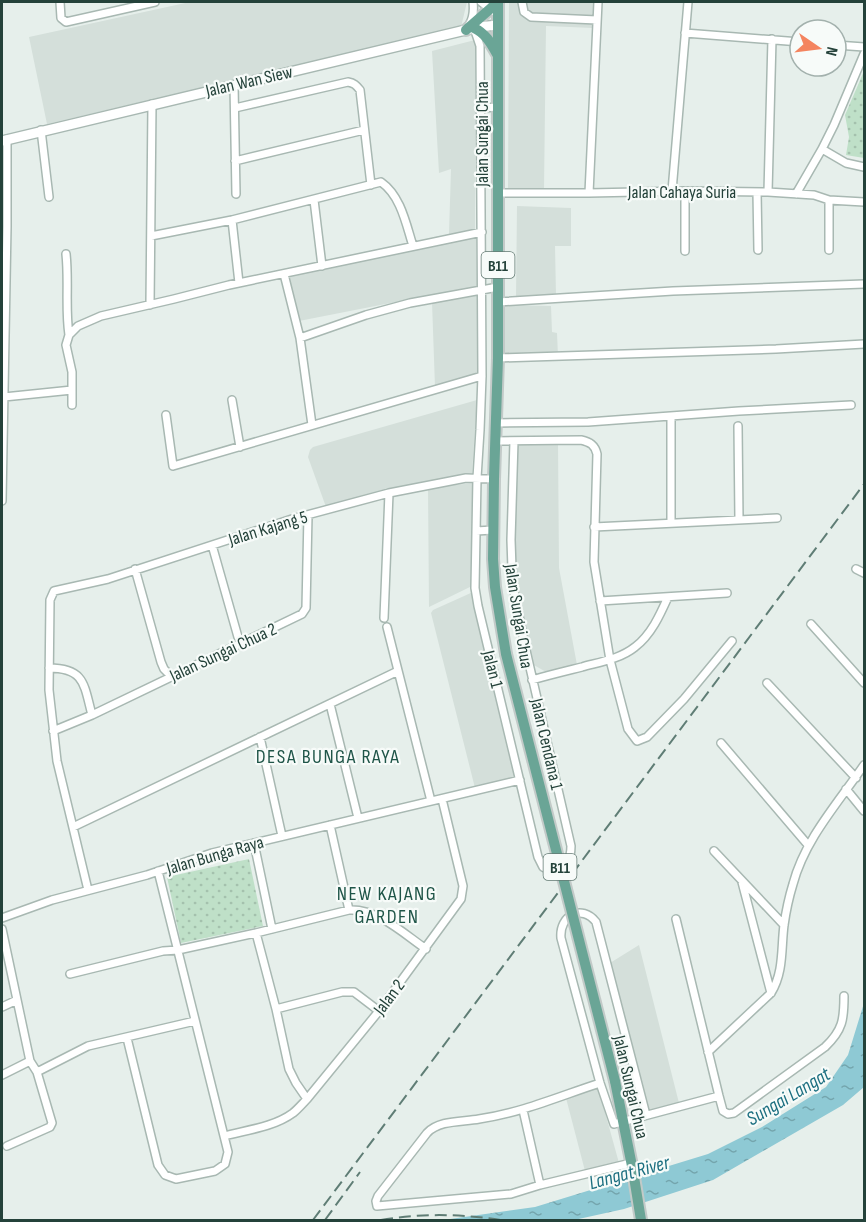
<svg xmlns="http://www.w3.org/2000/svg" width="866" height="1222" font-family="'Sofia Sans Condensed',sans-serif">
<defs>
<pattern id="park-dots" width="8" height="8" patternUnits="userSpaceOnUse" patternTransform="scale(1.5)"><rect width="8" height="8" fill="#bfe0c8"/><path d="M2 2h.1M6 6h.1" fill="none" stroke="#a4c1ad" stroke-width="1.8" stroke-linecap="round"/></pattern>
<pattern id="water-ripples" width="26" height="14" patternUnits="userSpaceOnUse" patternTransform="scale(1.5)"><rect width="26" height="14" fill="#8ec9d4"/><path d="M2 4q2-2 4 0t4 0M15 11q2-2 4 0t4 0" fill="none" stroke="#74a5ad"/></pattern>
</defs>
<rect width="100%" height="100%" fill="#e6efeb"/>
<path fill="#d4dfda" d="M 190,2 L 467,2 L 461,27 L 47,124 L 29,37 Z
M 509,2 L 594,2 L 593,28 L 546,26 L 544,189 L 508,188 Z
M 475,40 L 475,230 L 449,234 L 451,169 L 439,173 L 432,51 Z
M 517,206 L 571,208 L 571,246 L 555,246 L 556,295 L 516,298 Z
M 476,236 L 477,286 L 299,321 L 288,276 Z
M 479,295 L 479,373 L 435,387 L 432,302 Z
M 505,305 L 551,306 L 552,332 L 557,333 L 558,356 L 504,357 Z
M 477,400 L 472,473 L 397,488 L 326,507 L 308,457 L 310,450 L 313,447 Z
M 517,444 L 558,444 L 559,568 L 577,665 L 548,673 L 532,664 L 517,590 L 514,564 Z
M 473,483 L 472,586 L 429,607 L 428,488 Z
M 473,592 L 516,778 L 475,788 L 431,613 L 433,610 Z
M 639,945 L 679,1103 L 648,1111 L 610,963 Z
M 598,1087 L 619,1163 L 585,1171 L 566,1098 Z"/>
<path fill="url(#park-dots)" d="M 864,71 L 864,158 L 846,155 L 849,137 L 845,115 Z
M 249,859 L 263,926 L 181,943 L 167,877 Z"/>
<path fill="url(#water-ripples)" d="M 864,1003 L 864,1087 L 843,1105 L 713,1180 L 624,1209 L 574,1220 L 443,1220 L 535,1207 L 708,1154 L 762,1127 L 826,1087 L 848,1055 Z"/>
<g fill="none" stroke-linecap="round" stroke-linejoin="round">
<defs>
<path id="minor" d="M 60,2 L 61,18 L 66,22 L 155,2
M 481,2 L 493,11
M 522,2 L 524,12 L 531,17 L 597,20
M 469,25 C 474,17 474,10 473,2
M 474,28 L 480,46 L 482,376 L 480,430 L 477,478 L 475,588 L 478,606 L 538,857 L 543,867 L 553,872 C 566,867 571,860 571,846 L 525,646 L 514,591 L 512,569 L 511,540 L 514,441
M 685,33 L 800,42
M 836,45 L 864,47
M 234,85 L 236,194
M 235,108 L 348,82 C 354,83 356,85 360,90 L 371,185
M 481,108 L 498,107
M 41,130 L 49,197
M 822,149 L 846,163 L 864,167
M 235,161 L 364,130
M 672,191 L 688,2
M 757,192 L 758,250
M 768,192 L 772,39
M 498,193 L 589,193 L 685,191 L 768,192 L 814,195 L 829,200 L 864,202
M 589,193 L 598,2
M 796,194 L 822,149 L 834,125 L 864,54
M 314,200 L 322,266
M 232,220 L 239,283
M 151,236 L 232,220 L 381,182 C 401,196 406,224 413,246
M 829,250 L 829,200
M 685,251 L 685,191
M 66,254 C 69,281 65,308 69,335
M 284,274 L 300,338 L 312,425
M 498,302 L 673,291 L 864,284
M 150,305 L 152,104
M 300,338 L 366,315 L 410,303 L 498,287
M 498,358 L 776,349 L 864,344
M 4,397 L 72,390
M 232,400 L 240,447
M 72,405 L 72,372 L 66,345 L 69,335 L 78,326 L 101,316 L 174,299 L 229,285 L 482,232
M 166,415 L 173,466 L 482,376
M 671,416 L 671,523
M 496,423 L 588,422 L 739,411 L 851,405
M 738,426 L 739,520
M 496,441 L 581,440 C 590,442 595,445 597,454 L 594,562 L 610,660 L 628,729 L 637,741 L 647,737 L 684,699 L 732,641
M 2,501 L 7,226 L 7,139
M 594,527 L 777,518
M 476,531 L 493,530
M 212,545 L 238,637 L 244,642
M 135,569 L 161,662 L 164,669 L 171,676
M 856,569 L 864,573
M 600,601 L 727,593
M 384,618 L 389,493
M 811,624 L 864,683
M 387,627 L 431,801
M 49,668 C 85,668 84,685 92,715
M 532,680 C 549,675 566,671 582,667 C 600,662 620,659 635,647 C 651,635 660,615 668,597
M 767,683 L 856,778
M 330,704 L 358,818
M 53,731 L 92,715 L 302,614 L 306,608 L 308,515
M 260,737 L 282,836
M 721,743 L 808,845
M 846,789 L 864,811
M 330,825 L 349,910
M 73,827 L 398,671
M 254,843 L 272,929
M 714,851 L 784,925
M 742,882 L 771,993
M 88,890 L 57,761 L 49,690 L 50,600 L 54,591 L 108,579 L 292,519 L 389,493 L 466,478 L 494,479
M 2,918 L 52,900 L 147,875 L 212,853 L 520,780
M 676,919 L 719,1096 L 723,1111 L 728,1114 L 734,1113 L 825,1047 C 843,1030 844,1019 844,996
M 2,929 L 30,1061 L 37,1072 L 52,1123 L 50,1127 L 7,1146
M 256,933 L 276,1009 L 289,1069 L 296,1083 L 307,1099
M 70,974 L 163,951 L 178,950 L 256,933 L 349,910 C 377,908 404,934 426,949
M 2,1007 L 17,1000
M 276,1009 L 342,992 L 354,992 L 379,1011
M 127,1038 L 158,1165 L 165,1175 L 176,1179 L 215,1171 L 225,1164 L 228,1152 L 158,871
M 708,1052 L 771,993 C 784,972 781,948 784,925 C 786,911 789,897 793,884 C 805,839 838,803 864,765
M 37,1072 L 88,1046 L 195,1021
M 2,1075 L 30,1061
M 600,1083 C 560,1096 521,1113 479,1119 C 462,1122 439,1120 427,1133 L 378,1196 L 376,1201 L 377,1206 L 511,1194 L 540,1185 L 631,1163
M 523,1110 L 540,1185
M 646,1115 L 596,922 C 582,904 559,915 561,938 L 600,1083 L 614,1124 L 719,1096
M 224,1136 C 247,1130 274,1127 293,1113 C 298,1109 303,1103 307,1099 L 379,1011 L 461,899 L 463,886 L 442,799"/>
<path id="tertiary" d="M 2,141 L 478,27 L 498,25"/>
<path id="primary" d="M 498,2 L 498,358 L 494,479 L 493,559 L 495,587 L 506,654
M 474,28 C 485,33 491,43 497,54
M 466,30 L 498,2
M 615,1081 L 633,1171 L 641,1220"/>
</defs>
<use href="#minor" stroke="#a8b8b2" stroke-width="10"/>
<use href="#tertiary" stroke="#a8b8b2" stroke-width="12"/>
<use href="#primary" stroke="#c2cac8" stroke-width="14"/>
<use href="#minor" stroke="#fff" stroke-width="7"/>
<use href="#tertiary" stroke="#fff" stroke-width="9"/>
<use href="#primary" stroke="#6aa596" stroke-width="10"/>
<path stroke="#5f7d75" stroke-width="2" stroke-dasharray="12 6" stroke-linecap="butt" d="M 313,1220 L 864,484
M 325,1220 L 360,1172
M 381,1220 C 422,1213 461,1214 501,1220"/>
<defs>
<path id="primary-bridge" d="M 506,654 L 615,1081"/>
</defs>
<use href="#primary-bridge" stroke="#c2cac8" stroke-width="14" stroke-linecap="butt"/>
<use href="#primary-bridge" stroke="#6aa596" stroke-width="10"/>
</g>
<g text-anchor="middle" stroke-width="4.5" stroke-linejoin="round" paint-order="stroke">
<g fill="#f7fbf9" stroke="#637a73" stroke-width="1.5">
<rect x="481.5" y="252" width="33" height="26" rx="4.5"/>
<rect x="543.5" y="854" width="33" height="26" rx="4.5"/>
</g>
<g font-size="16" font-weight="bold" fill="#24423a">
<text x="498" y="271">B11</text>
<text x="560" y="873">B11</text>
</g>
<g font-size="18" fill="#24423a" stroke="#f7fbf9">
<text transform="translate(249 81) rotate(-13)" y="6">Jalan Wan Siew</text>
<text transform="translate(482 134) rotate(-90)" y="6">Jalan Sungai Chua</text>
<text x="682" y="198">Jalan Cahaya Suria</text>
<text transform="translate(268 528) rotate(-17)" y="6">Jalan Kajang 5</text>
<text transform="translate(519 616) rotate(81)" y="6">Jalan Sungai Chua</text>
<text transform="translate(223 652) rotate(-25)" y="6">Jalan Sungai Chua 2</text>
<text transform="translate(493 669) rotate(76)" y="6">Jalan 1</text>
<text transform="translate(547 744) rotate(77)" y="6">Jalan Cendana 1</text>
<text transform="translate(215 855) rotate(-16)" y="6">Jalan Bunga Raya</text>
<text transform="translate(389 997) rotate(-53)" y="6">Jalan 2</text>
<text transform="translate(631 1087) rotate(77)" y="6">Jalan Sungai Chua</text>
</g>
<g font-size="20" letter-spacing="1.5" fill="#1f5548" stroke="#f7fbf9">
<text x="328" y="763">DESA BUNGA RAYA</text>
<text x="387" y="900">NEW KAJANG<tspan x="387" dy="23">GARDEN</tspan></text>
</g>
<g font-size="20" font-style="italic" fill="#1c6f80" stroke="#f7fbf9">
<text transform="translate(788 1096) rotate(-31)" y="7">Sungai Langat</text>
<text transform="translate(629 1172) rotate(-15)" y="7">Langat River</text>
</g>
</g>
<rect width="866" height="1222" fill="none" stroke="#24423a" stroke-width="6"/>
<g transform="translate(818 48) rotate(104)"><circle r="28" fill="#f7fbf9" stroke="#a3b1ad" stroke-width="1.5"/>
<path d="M0-4.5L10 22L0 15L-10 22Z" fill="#f4845f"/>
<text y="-9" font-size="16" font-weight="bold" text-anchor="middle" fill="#24423a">N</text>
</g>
</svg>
